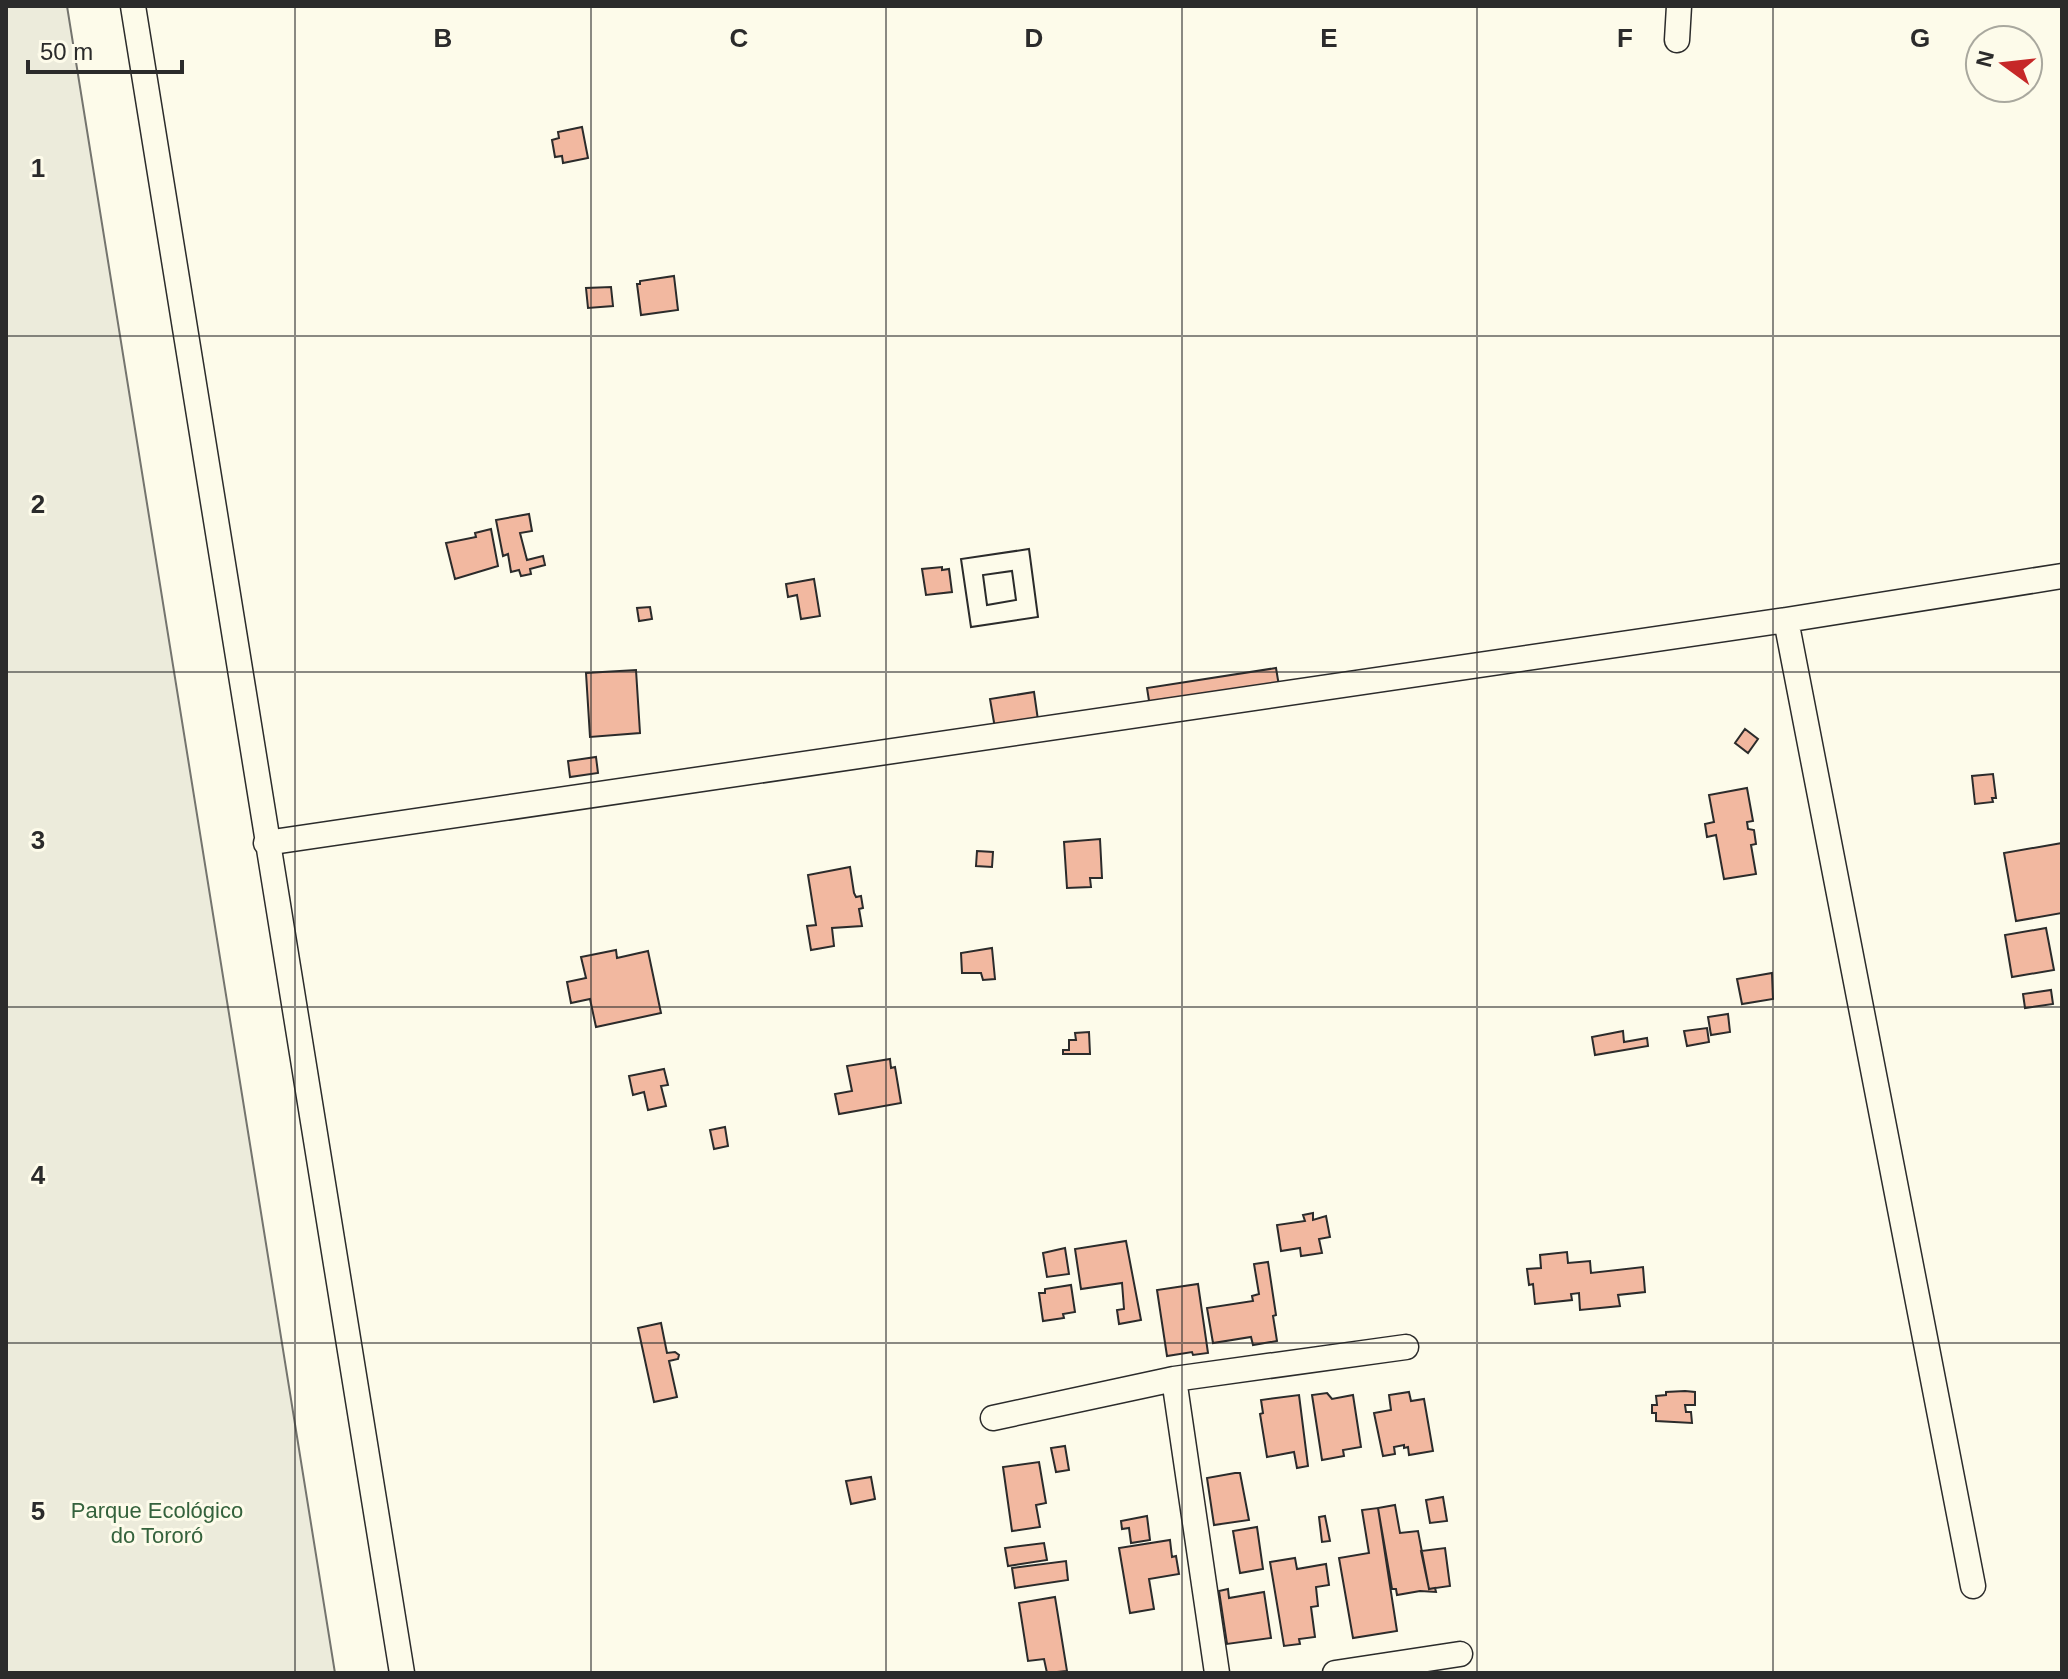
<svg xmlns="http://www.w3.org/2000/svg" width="2068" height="1679" font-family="Arial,sans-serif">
<rect width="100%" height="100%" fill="#fdfbea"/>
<path fill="#ecebdb" stroke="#74746e" stroke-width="2" d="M 6,6 L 67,6 L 335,1673 L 6,1673 Z"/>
<path fill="#f2b8a0" stroke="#2b2b2b" stroke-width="2" fill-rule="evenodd" d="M 582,127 L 588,158 L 563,163 L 562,156 L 555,157 L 552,140 L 559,138 L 558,132 Z
M 674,276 L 678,310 L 641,315 L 637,284 L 640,284 L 640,281 Z
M 611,287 L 613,306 L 588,308 L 586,288 Z
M 529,514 L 532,531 L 520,533 L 527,560 L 543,556 L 545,565 L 530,569 L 531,574 L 521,576 L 519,570 L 511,572 L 508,554 L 503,556 L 496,520 Z
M 491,529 L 498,566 L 455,579 L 446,543 L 476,537 L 475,533 Z
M 1029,549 L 1038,617 L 971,627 L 961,559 ZM 1012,571 L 1016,600 L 987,605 L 983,575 Z
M 1029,549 L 1038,617 L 971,627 L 961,559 ZM 1012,571 L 1016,600 L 987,605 L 983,575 Z
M 942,567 L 942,570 L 949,569 L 952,592 L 926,595 L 922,569 Z
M 814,579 L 820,616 L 801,619 L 797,595 L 788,597 L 786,584 Z
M 650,607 L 652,619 L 639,621 L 637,608 Z
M 1276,668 L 1279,686 L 1150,707 L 1147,688 Z
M 636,670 L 640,733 L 590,737 L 586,673 Z
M 1034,692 L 1039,727 L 996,734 L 990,699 Z
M 1745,729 L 1758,739 L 1748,753 L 1735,743 Z
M 596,757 L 598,773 L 570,777 L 568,761 Z
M 1993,774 L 1996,798 L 1992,798 L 1993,802 L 1975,804 L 1972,776 Z
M 1747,788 L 1753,821 L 1747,822 L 1748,829 L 1754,830 L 1756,844 L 1751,845 L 1756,874 L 1724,879 L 1716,835 L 1707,837 L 1705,824 L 1714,822 L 1709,795 Z
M 1100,839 L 1102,878 L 1090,878 L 1091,887 L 1067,888 L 1064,842 Z
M 2062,843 L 2062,913 L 2016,921 L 2004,853 Z
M 977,851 L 993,852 L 992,867 L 976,866 Z
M 850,867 L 854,893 L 856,897 L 861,896 L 863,908 L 859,909 L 862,926 L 832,928 L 834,946 L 811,950 L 807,926 L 816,925 L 808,875 Z
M 2046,928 L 2054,970 L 2012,977 L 2005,935 Z
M 992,948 L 995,979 L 983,980 L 981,973 L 962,973 L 961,953 Z
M 616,950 L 617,958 L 648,951 L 661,1013 L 596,1027 L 590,999 L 571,1003 L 567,982 L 586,978 L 581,957 Z
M 1772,973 L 1773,999 L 1742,1004 L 1737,979 Z
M 2051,990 L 2053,1004 L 2025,1008 L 2023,994 Z
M 1728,1014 L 1730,1032 L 1711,1035 L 1708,1017 Z
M 1707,1028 L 1709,1042 L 1687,1046 L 1684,1031 Z
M 1623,1031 L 1624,1042 L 1647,1038 L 1648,1046 L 1595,1055 L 1592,1037 Z
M 1089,1032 L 1090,1054 L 1063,1054 L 1063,1050 L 1069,1050 L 1069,1040 L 1076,1040 L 1075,1033 Z
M 890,1059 L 891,1068 L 895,1067 L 901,1103 L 839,1114 L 835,1094 L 852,1091 L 847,1066 Z
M 664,1069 L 668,1085 L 661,1086 L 666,1106 L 648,1110 L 644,1092 L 633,1095 L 629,1076 Z
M 725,1127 L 728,1146 L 714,1149 L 710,1130 Z
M 1313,1213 L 1313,1220 L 1326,1216 L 1330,1237 L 1319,1239 L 1322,1253 L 1301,1256 L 1300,1248 L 1281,1251 L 1277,1225 L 1305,1221 L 1303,1215 Z
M 1126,1241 L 1141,1320 L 1119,1324 L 1117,1310 L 1124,1309 L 1122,1283 L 1081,1289 L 1075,1249 Z
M 1065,1248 L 1069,1274 L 1047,1277 L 1043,1253 Z
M 1567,1252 L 1568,1263 L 1590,1261 L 1591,1273 L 1643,1267 L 1645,1292 L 1618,1295 L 1620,1306 L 1580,1310 L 1579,1293 L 1571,1294 L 1572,1300 L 1535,1304 L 1533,1284 L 1529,1285 L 1527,1269 L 1541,1268 L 1540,1255 Z
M 1268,1262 L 1276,1315 L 1273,1316 L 1277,1341 L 1253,1345 L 1251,1337 L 1213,1343 L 1207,1308 L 1253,1301 L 1252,1296 L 1259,1294 L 1254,1264 Z
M 1198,1284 L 1208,1353 L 1193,1355 L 1192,1352 L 1167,1356 L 1157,1290 Z
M 1071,1285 L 1075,1312 L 1063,1314 L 1064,1318 L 1043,1321 L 1039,1293 L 1045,1293 L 1045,1289 Z
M 661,1323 L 667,1353 L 675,1352 L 679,1355 L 678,1359 L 669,1361 L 677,1397 L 654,1402 L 638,1328 Z
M 1685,1391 L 1695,1392 L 1695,1405 L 1685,1405 L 1686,1412 L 1691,1412 L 1692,1423 L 1656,1421 L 1656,1413 L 1652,1413 L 1652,1405 L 1657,1405 L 1656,1396 L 1666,1395 L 1666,1392 Z
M 1409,1392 L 1411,1401 L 1424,1399 L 1433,1451 L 1409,1455 L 1408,1447 L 1404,1448 L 1404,1445 L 1394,1447 L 1395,1454 L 1383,1456 L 1374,1413 L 1391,1410 L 1389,1395 Z
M 1327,1393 L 1332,1399 L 1353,1395 L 1361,1447 L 1343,1450 L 1344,1456 L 1322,1460 L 1312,1395 Z
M 1299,1395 L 1308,1466 L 1297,1468 L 1294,1452 L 1267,1457 L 1260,1414 L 1263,1413 L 1261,1400 Z
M 1299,1395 L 1308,1466 L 1297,1468 L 1294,1452 L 1267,1457 L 1260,1414 L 1263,1413 L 1261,1400 Z
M 1299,1395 L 1308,1466 L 1297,1468 L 1294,1452 L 1267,1457 L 1260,1414 L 1263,1413 L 1261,1400 Z
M 1299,1395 L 1308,1466 L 1297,1468 L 1294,1452 L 1267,1457 L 1260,1414 L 1263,1413 L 1261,1400 Z
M 1299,1395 L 1308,1466 L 1297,1468 L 1294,1452 L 1267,1457 L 1260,1414 L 1263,1413 L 1261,1400 Z
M 1065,1446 L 1069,1470 L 1056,1472 L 1051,1448 Z
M 1039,1462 L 1046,1503 L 1036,1505 L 1040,1527 L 1012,1531 L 1003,1467 Z
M 1039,1462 L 1046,1503 L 1036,1505 L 1040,1527 L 1012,1531 L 1003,1467 Z
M 1039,1462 L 1046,1503 L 1036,1505 L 1040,1527 L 1012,1531 L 1003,1467 Z
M 1039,1462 L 1046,1503 L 1036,1505 L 1040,1527 L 1012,1531 L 1003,1467 Z
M 1039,1462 L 1046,1503 L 1036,1505 L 1040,1527 L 1012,1531 L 1003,1467 Z
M 1235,1473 L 1240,1473 L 1249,1520 L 1214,1525 L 1207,1478 Z
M 871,1477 L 875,1499 L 851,1504 L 846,1481 Z
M 1443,1497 L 1447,1521 L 1430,1523 L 1426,1500 Z
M 1395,1505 L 1400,1533 L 1418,1531 L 1429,1589 L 1435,1588 L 1436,1592 L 1420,1591 L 1397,1595 L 1396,1589 L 1392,1589 L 1378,1508 Z
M 1378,1508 L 1397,1631 L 1353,1638 L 1339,1558 L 1369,1553 L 1362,1510 Z
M 1147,1516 L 1150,1540 L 1131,1543 L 1129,1528 L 1122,1529 L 1121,1521 Z
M 1325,1516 L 1330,1541 L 1322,1542 L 1319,1517 Z
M 1257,1527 L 1263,1569 L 1240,1573 L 1233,1531 Z
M 1170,1540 L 1172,1557 L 1176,1556 L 1179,1574 L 1149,1579 L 1154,1609 L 1130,1613 L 1119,1548 Z
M 1044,1543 L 1047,1560 L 1008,1566 L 1005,1548 Z
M 1445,1548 L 1450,1586 L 1429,1589 L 1421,1551 Z
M 1445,1548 L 1450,1586 L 1429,1589 L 1421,1551 Z
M 1445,1548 L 1450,1586 L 1429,1589 L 1421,1551 Z
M 1445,1548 L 1450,1586 L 1429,1589 L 1421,1551 Z
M 1445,1548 L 1450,1586 L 1429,1589 L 1421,1551 Z
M 1295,1558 L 1297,1569 L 1326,1564 L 1329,1585 L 1316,1587 L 1318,1606 L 1311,1607 L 1315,1637 L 1299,1639 L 1300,1644 L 1284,1646 L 1270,1562 Z
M 1066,1561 L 1068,1580 L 1015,1588 L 1012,1568 Z
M 1228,1589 L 1229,1598 L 1264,1592 L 1271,1638 L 1227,1644 L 1219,1591 Z
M 1055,1597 L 1067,1671 L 1047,1673 L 1044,1659 L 1028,1661 L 1019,1603 Z"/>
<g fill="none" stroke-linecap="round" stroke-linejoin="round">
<defs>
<path id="minor" d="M 133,6 L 402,1673
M 1677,40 L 1679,6
M 1786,620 L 1973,1586
M 266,843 L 1786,620 L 2062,576
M 1174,1379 L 1217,1673
M 993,1418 L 1174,1379 L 1406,1347
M 1335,1673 L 1460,1654"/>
</defs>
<use href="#minor" stroke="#2b2b2b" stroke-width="27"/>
<use href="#minor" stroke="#fdfbea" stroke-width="24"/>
</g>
<path fill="none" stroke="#2b2b2b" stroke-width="2" stroke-opacity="0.55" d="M 295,6 L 295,1673M 591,6 L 591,1673M 886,6 L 886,1673M 1182,6 L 1182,1673M 1477,6 L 1477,1673M 1773,6 L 1773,1673M 6,336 L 2062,336M 6,672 L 2062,672M 6,1007 L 2062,1007M 6,1343 L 2062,1343"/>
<g text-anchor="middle" stroke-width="6" stroke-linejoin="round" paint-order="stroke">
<g font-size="22" fill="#34623c" stroke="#fdfbea">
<text x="157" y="1518">Parque Ecológico<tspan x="157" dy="25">do Tororó</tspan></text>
</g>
</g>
<g font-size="26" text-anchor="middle" font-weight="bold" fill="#2b2b2b" stroke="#fdfbea" stroke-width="6" stroke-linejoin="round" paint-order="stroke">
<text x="443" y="47">B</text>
<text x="739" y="47">C</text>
<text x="1034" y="47">D</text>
<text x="1329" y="47">E</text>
<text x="1625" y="47">F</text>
<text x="1920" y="47">G</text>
<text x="38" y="177">1</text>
<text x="38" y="513">2</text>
<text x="38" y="849">3</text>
<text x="38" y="1184">4</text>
<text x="38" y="1520">5</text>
</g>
<rect width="2068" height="1679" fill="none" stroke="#2b2b2b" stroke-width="16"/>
<g transform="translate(2004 64) rotate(285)"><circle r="38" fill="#fdfbea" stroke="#a9a89e" stroke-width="2"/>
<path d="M0-6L14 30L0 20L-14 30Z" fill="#c62828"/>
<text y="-12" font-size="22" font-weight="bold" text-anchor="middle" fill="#2b2b2b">N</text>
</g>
<path d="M28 60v12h154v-12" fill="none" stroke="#2b2b2b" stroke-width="4"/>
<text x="40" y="60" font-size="24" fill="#2b2b2b" stroke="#fdfbea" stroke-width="6" paint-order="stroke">50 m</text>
</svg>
